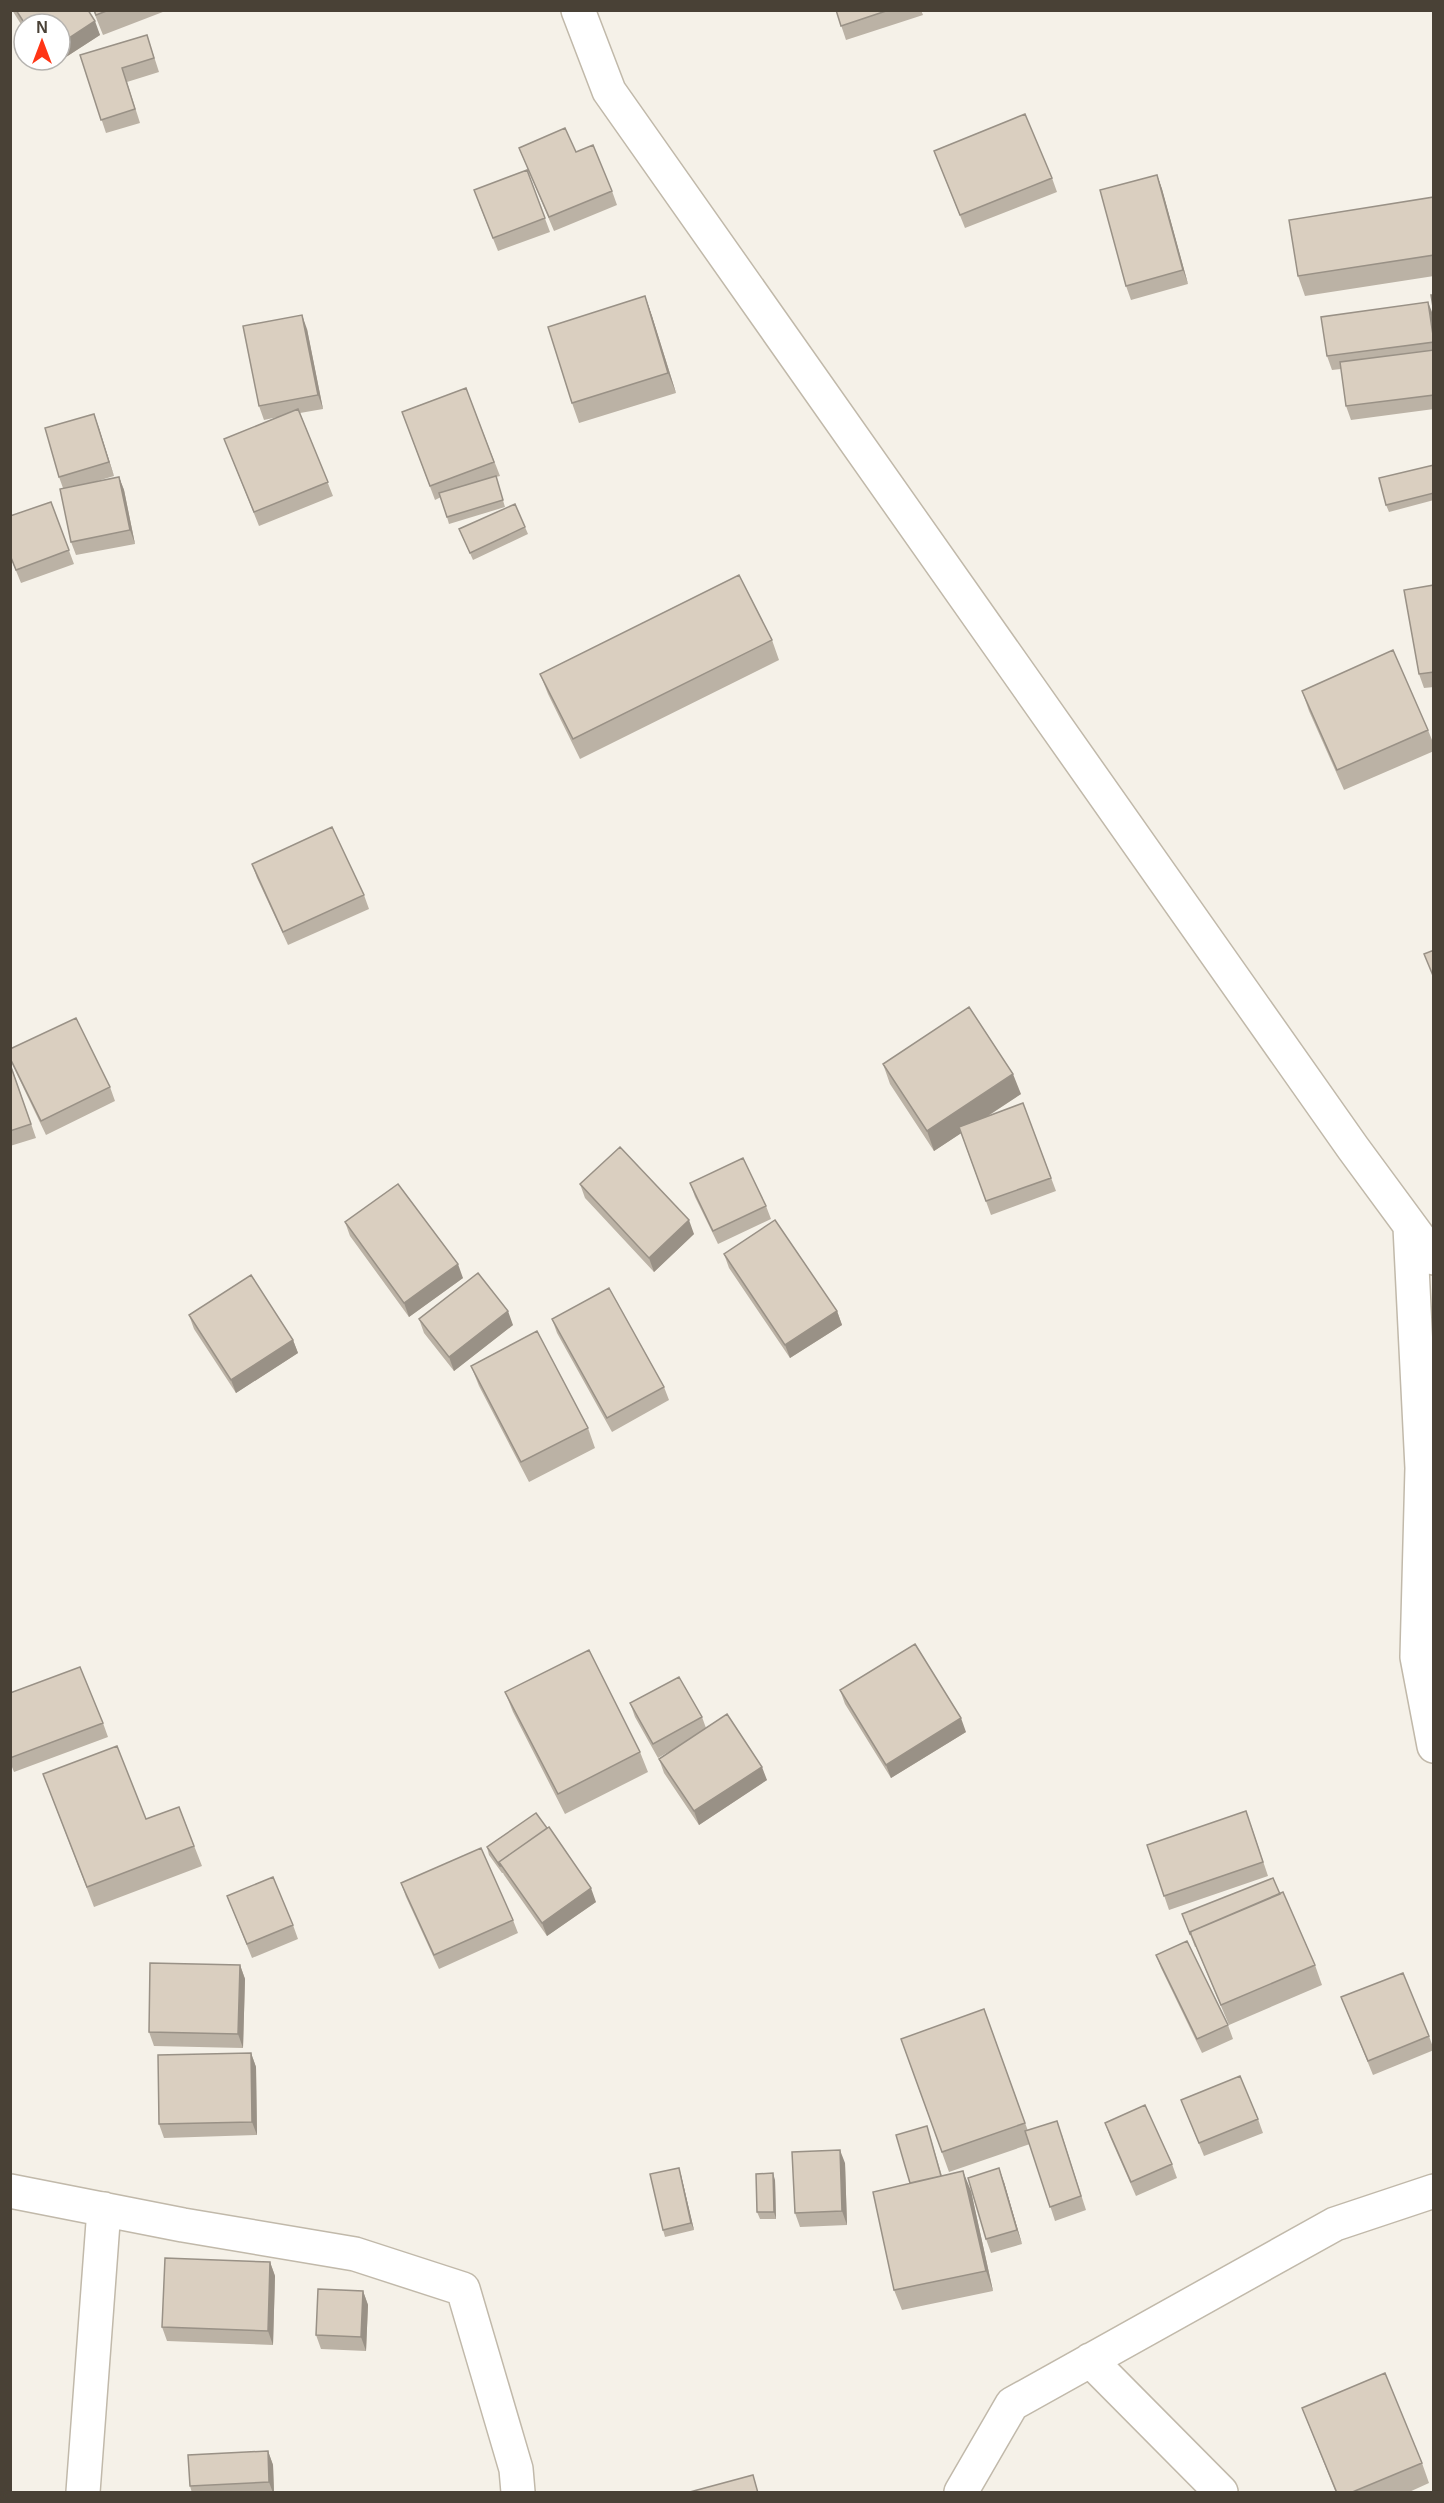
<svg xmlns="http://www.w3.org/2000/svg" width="1444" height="2503" font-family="Helvetica,sans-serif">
<rect width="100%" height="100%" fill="#f5f1e8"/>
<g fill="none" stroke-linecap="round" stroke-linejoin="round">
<defs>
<path id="street" d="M 578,10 L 609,91 L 1353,1148 L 1434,1258
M 1410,1227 L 1422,1468 L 1417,1657 L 1434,1746
M 10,2191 L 183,2225 L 355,2254 L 463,2289 L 516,2469 L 518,2492
M 1090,2360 L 1221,2492
M 83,2492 L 104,2209
M 961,2492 L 1012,2404 L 1335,2224 L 1434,2191"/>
</defs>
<use href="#street" stroke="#c1b9aa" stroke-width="36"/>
<use href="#street" stroke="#fff" stroke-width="33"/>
</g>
<path fill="#bbb2a5" d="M 12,10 L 88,10 L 100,35 L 49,68 L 44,60 L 60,60 L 24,24 L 24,29 Z
M 93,10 L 168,10 L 103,35 Z
M 836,10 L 921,10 L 923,15 L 846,40 Z
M 147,35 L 159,72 L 127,82 L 140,123 L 106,133 L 80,55 Z
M 519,148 L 612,191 L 617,205 L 554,231 Z
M 934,151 L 1052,178 L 1057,192 L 965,228 Z
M 527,170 L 550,232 L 498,251 L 479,204 Z
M 1157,175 L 1162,189 L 1188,284 L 1131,300 L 1126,286 Z
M 1434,197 L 1434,276 L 1305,296 L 1298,276 Z
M 645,296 L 652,316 L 676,393 L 579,423 L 572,403 Z
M 1434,317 L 1434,409 L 1351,420 L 1346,406 L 1341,369 L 1332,370 L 1327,356 Z
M 307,329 L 323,409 L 300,413 L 333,496 L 259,526 L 224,439 L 278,417 L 264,420 L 259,406 Z
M 466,388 L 500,476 L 496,477 L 505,507 L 449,524 L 441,497 L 435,500 L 402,412 Z
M 94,414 L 114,476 L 94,482 L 119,477 L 124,490 L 135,544 L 76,555 L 71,542 L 63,488 L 59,477 Z
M 1434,465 L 1434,500 L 1389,512 L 1386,505 Z
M 51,502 L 74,564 L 21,583 L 10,556 Z
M 525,527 L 528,534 L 473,560 L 459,529 Z
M 1434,585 L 1434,687 L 1424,688 L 1419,674 Z
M 772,640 L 779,660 L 580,759 L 548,694 L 540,674 Z
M 1302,691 L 1428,730 L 1434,745 L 1434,751 L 1344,790 L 1309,711 Z
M 252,864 L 364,895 L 369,909 L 288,945 L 257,878 Z
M 10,1049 L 110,1087 L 115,1101 L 46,1135 L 12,1064 L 10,1061 Z
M 10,1063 L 36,1138 L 10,1146 Z
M 883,1064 L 1021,1094 L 985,1118 L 1023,1103 L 1056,1191 L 991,1215 L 961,1133 L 934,1151 L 890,1084 Z
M 690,1183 L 766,1206 L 771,1219 L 718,1244 L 695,1197 Z
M 580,1184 L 694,1234 L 654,1272 L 585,1198 Z
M 345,1222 L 463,1278 L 409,1317 L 350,1236 Z
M 724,1254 L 837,1311 L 842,1325 L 790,1358 L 729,1268 Z
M 189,1315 L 293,1340 L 298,1353 L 236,1393 L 194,1329 Z
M 419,1319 L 513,1325 L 454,1371 L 424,1333 Z
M 552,1319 L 664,1387 L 669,1400 L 612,1432 L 557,1333 Z
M 471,1366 L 588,1428 L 595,1448 L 529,1482 L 479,1386 Z
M 840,1690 L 966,1732 L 891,1778 L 845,1704 Z
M 505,1692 L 640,1752 L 648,1772 L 565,1814 L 513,1712 Z
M 10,1693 L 103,1723 L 108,1737 L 14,1772 L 10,1762 Z
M 630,1703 L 702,1717 L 706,1728 L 767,1780 L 699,1825 L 664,1773 L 659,1759 L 670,1751 L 658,1758 L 635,1717 Z
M 43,1774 L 146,1819 L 179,1807 L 202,1866 L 94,1907 Z
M 1251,1825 L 1268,1876 L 1169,1910 L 1147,1845 Z
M 487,1847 L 596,1902 L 547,1936 L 504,1875 L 503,1873 L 502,1873 L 489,1855 Z
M 401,1883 L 513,1920 L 518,1933 L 439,1969 L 406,1897 Z
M 1280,1894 L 1315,1965 L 1322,1985 L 1229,2025 L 1196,1947 L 1195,1947 L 1182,1914 Z
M 227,1896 L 293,1925 L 298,1939 L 252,1958 Z
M 1156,1955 L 1228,2025 L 1233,2039 L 1202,2053 L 1161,1968 Z
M 240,1965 L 245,1979 L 243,2048 L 154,2046 L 149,2032 Z
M 1341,1997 L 1429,2036 L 1434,2050 L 1373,2075 Z
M 984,2009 L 1028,2131 L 1062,2135 L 1086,2210 L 1055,2221 L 1030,2144 L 949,2172 L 901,2039 Z
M 251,2053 L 256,2067 L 257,2135 L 164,2138 L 159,2124 Z
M 1181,2100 L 1258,2119 L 1263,2133 L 1204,2156 Z
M 1105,2123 L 1172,2164 L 1177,2178 L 1136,2196 L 1110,2137 Z
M 927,2126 L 942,2176 L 971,2191 L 993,2291 L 902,2310 L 894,2290 L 910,2183 Z
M 845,2163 L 847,2225 L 800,2227 L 795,2213 Z
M 681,2175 L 694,2230 L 665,2237 L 663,2230 Z
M 775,2180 L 776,2219 L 760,2219 L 757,2212 Z
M 1004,2182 L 1022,2244 L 991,2253 L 986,2239 Z
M 270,2262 L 275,2276 L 273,2345 L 167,2341 L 162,2327 Z
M 363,2291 L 368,2305 L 366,2351 L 321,2349 L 316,2335 Z
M 1302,2408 L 1422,2463 L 1429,2483 L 1407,2493 L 1336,2493 Z
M 268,2451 L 273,2465 L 274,2493 L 192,2493 L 190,2486 Z"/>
<path fill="#999186" d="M 95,21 L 100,35 L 49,68 L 47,60 L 60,60 L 60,44 Z
M 1157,175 L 1162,189 L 1188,284 L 1183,270 Z
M 645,296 L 652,316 L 676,393 L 668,373 Z
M 1428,302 L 1434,317 L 1434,339 Z
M 302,315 L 307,329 L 323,409 L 318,395 Z
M 94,414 L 99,428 L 114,476 L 109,462 Z
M 119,477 L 124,490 L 135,544 L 130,530 Z
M 1013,1074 L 1021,1094 L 934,1151 L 927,1131 Z
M 689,1220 L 694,1234 L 654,1272 L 649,1258 Z
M 458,1264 L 463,1278 L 409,1317 L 404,1303 Z
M 508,1311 L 513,1325 L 454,1371 L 449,1357 Z
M 837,1311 L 842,1325 L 790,1358 L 785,1345 Z
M 293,1340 L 298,1353 L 236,1393 L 231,1380 Z
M 961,1718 L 966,1732 L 891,1778 L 886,1765 Z
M 762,1767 L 767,1780 L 699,1825 L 694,1811 Z
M 591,1888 L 596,1902 L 547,1936 L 542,1923 Z
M 240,1965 L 245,1979 L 243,2048 L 238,2034 Z
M 251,2053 L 256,2067 L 257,2135 L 252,2122 Z
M 840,2150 L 845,2163 L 847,2225 L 842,2211 Z
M 679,2168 L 681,2175 L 694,2230 L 691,2223 Z
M 999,2168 L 1004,2182 L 1022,2244 L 1017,2230 Z
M 963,2171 L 971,2191 L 993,2291 L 986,2271 Z
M 773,2173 L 775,2180 L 776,2219 L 774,2212 Z
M 270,2262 L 275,2276 L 273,2345 L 268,2331 Z
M 363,2291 L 368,2305 L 366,2351 L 361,2337 Z
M 268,2451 L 273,2465 L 274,2493 L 273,2493 L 269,2482 Z"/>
<path fill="#dacfc0" stroke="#999186" stroke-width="1.5" d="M 16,10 L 88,10 L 95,21 L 60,44 L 60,24 L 25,24 Z
M 94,10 L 109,10 L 96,15 Z
M 836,10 L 889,10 L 841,26 Z
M 147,35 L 154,58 L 122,68 L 135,109 L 101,120 L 80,55 Z
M 1025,114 L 1052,178 L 960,215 L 934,151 Z
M 565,128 L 576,152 L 593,145 L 612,191 L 549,217 L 519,148 Z
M 527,170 L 545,218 L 493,238 L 474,190 Z
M 1157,175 L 1183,270 L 1126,286 L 1100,190 Z
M 1434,197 L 1434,255 L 1298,276 L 1289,220 Z
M 1431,295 L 1434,295 L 1434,313 Z
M 645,296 L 668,373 L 572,403 L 548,327 Z
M 1428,302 L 1434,342 L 1327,356 L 1321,317 Z
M 302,315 L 318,395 L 259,406 L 243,326 Z
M 1434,350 L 1434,395 L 1346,406 L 1340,362 Z
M 466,388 L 494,462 L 430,486 L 402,412 Z
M 298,409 L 328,482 L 254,512 L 224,439 Z
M 94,414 L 109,462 L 59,477 L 45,428 Z
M 1434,465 L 1434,493 L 1386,505 L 1379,478 Z
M 496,476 L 503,500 L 447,517 L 439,493 Z
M 119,477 L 130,530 L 71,542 L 60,489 Z
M 51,502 L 69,550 L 16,570 L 10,555 L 10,516 Z
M 515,504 L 525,527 L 470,553 L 459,529 Z
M 739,575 L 772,640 L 573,739 L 540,674 Z
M 1434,585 L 1434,672 L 1419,674 L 1404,590 Z
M 1393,650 L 1428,730 L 1337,770 L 1302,691 Z
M 332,827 L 364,895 L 283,932 L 252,864 Z
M 1434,950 L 1434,978 L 1424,954 Z
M 969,1007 L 1013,1074 L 927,1131 L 883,1064 Z
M 76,1018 L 110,1087 L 41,1121 L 10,1058 L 10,1049 Z
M 10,1064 L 31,1124 L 10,1131 Z
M 1023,1103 L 1051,1178 L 986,1201 L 959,1127 Z
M 620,1147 L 689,1220 L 649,1258 L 580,1184 Z
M 743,1158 L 766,1206 L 713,1231 L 690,1183 Z
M 398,1184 L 458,1264 L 404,1303 L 345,1222 Z
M 775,1220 L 837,1311 L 785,1345 L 724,1254 Z
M 478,1273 L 508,1311 L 449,1357 L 419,1319 Z
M 251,1275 L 293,1340 L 231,1380 L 189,1315 Z
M 609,1288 L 664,1387 L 607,1418 L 552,1319 Z
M 537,1331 L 588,1428 L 521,1462 L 471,1366 Z
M 915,1644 L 961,1718 L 886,1765 L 840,1690 Z
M 589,1650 L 640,1752 L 558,1794 L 505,1692 Z
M 80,1667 L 103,1723 L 10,1758 L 10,1693 Z
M 679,1677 L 702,1717 L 653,1744 L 630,1703 Z
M 727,1714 L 762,1767 L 694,1811 L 659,1759 Z
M 117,1746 L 146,1819 L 179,1807 L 194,1846 L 87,1887 L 43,1774 Z
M 1246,1811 L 1263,1862 L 1164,1896 L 1147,1845 Z
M 536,1813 L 547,1828 L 499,1862 L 501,1866 L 500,1866 L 487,1847 Z
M 549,1827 L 591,1888 L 542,1923 L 499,1862 Z
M 481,1848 L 513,1920 L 434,1955 L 401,1883 Z
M 273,1877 L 293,1925 L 247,1944 L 227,1896 Z
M 1273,1878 L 1280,1894 L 1190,1932 L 1191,1933 L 1190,1934 L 1182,1914 Z
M 1283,1892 L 1315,1965 L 1221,2005 L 1190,1932 Z
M 1187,1941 L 1228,2025 L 1197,2039 L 1156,1955 Z
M 150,1963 L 240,1965 L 238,2034 L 149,2032 Z
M 1403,1973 L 1429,2036 L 1368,2061 L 1341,1997 Z
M 984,2009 L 1025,2123 L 942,2152 L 901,2039 Z
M 251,2053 L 252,2122 L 159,2124 L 158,2055 Z
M 1240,2076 L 1258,2119 L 1199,2143 L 1181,2100 Z
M 1145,2105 L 1172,2164 L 1131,2182 L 1105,2123 Z
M 1057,2121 L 1081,2196 L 1050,2207 L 1025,2131 Z
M 927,2126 L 941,2176 L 910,2183 L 896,2135 Z
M 840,2150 L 842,2211 L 795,2213 L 792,2152 Z
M 679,2168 L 691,2223 L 663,2230 L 650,2174 Z
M 999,2168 L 1017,2230 L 986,2239 L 968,2178 Z
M 963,2171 L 986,2271 L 894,2290 L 873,2192 Z
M 773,2173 L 774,2212 L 757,2212 L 756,2174 Z
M 165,2258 L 270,2262 L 268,2331 L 162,2327 Z
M 318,2289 L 363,2291 L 361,2337 L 316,2335 Z
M 1385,2373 L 1422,2463 L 1350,2493 L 1337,2493 L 1302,2408 Z
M 268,2451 L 269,2482 L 190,2486 L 188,2455 Z
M 753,2475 L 758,2493 L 686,2493 Z"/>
<rect width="1444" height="2503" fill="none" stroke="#494136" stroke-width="24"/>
<g transform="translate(42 42)"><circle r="28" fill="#ffffff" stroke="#b6b3af" stroke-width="1.5"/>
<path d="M0-4.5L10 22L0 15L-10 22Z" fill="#ff3515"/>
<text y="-9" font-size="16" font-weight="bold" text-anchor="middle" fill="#494136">N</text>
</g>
</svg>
